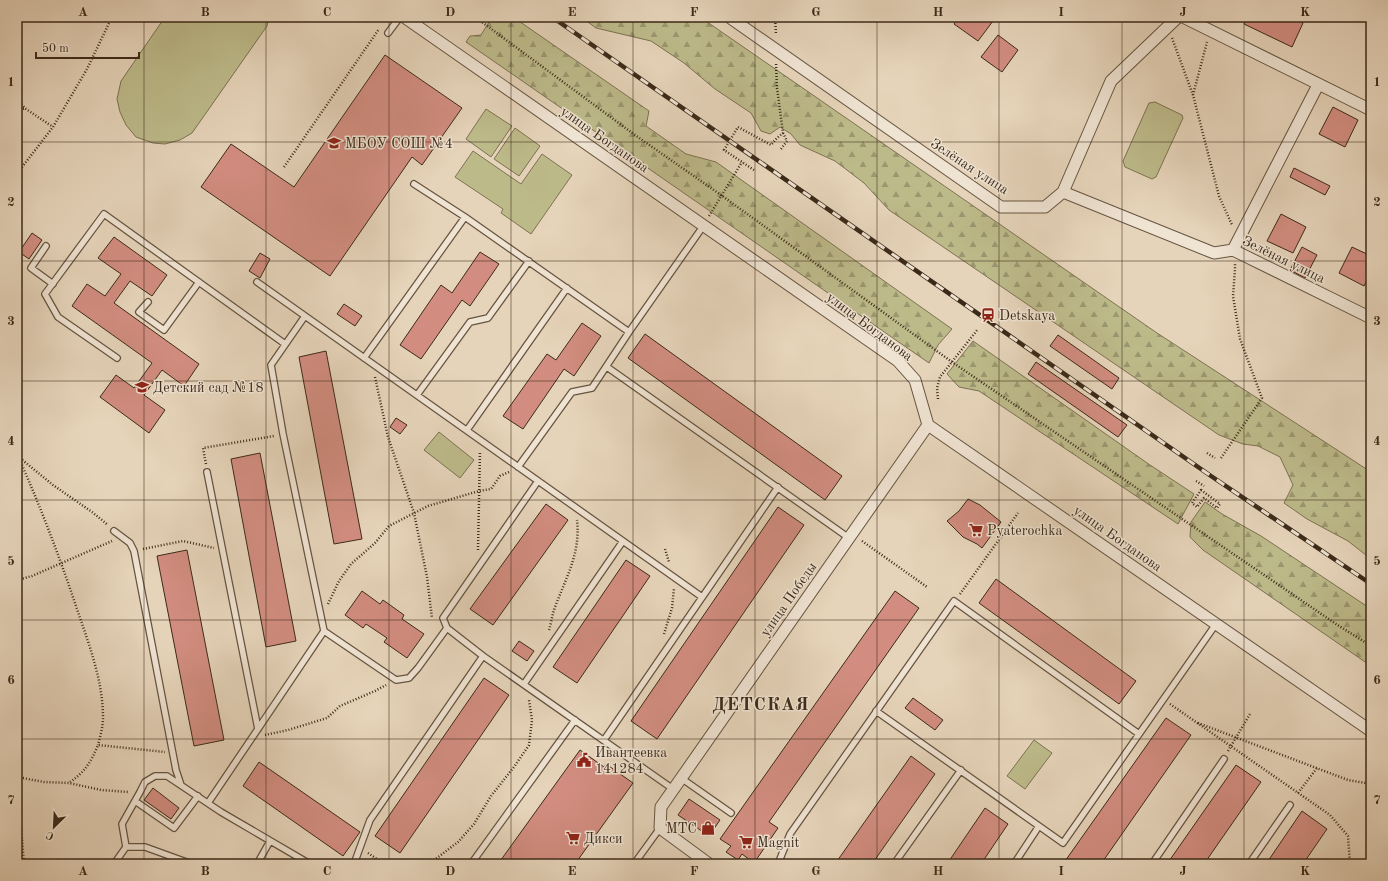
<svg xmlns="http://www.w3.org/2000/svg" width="1388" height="881" font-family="'Old Standard TT',serif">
<defs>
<pattern id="forest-firs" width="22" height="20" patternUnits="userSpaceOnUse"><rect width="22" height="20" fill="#bdba8a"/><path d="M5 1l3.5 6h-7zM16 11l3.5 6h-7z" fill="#9b9770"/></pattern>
</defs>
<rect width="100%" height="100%" fill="#e6d4ba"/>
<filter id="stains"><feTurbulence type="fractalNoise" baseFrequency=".005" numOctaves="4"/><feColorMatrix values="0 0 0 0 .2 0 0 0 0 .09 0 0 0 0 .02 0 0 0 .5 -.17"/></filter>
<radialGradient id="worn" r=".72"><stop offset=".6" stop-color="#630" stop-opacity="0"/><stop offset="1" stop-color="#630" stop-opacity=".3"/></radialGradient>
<path fill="url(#forest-firs)" stroke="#7c7252" d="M 485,17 L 513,17 L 649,111 L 646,126 L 686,154 L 716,162 L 952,329 L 938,345 L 929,363 L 466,42 L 470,36 L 481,35 L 489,22 Z
M 581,17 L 700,17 L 1157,333 L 1371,472 L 1371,559 L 1348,541 L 1307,519 L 1284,503 L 1293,485 L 1280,457 L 1258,446 L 1243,444 L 1219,435 L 889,210 L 864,183 L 835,161 L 800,145 L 791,134 L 780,127 L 770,134 L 761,131 L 751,113 L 715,89 L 684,63 L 651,41 L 596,28 Z
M 973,341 L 1150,465 L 1194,494 L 1178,524 L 979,391 L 959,387 L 947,374 Z
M 1205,502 L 1222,514 L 1261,536 L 1371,609 L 1371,666 L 1203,550 L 1190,537 L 1191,522 Z"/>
<path fill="#bdba8a" stroke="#7c7252" d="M 165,17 L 269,17 L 267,26 L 192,133 L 180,140 L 165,144 L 153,143 L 136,137 L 126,125 L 120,112 L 117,99 L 121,81 Z
M 1155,102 L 1182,115 L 1183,118 L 1156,177 L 1152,179 L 1125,167 L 1123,161 L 1149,103 Z
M 486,109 L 512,126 L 491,157 L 466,139 Z
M 515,128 L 540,146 L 519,176 L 494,159 Z
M 473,151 L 521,184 L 542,154 L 572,175 L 531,234 L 501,213 L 503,209 L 455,177 Z
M 439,432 L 474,460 L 460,478 L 424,450 Z
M 1034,740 L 1052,753 L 1025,789 L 1007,776 Z"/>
<path fill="#d28d80" stroke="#3c2a19" d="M 959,17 L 996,17 L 978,41 L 954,24 Z
M 1248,17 L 1290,17 L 1303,23 L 1292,47 L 1244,24 Z
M 998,35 L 1018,50 L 1002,72 L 981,57 Z
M 385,55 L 462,108 L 422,165 L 412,157 L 330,276 L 201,187 L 231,144 L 294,187 Z
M 1333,107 L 1358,120 L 1345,147 L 1319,134 Z
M 1294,168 L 1330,186 L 1325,195 L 1290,177 Z
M 1281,214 L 1306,227 L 1293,253 L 1267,241 Z
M 32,233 L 42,240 L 29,259 L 19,252 Z
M 114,237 L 167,275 L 152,296 L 130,281 L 114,303 L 199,364 L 184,386 L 162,370 L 144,395 L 165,410 L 149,433 L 100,397 L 116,375 L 134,388 L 152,363 L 72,306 L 87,284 L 105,296 L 121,274 L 98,258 Z
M 1302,247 L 1317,255 L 1305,278 L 1290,270 Z
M 1352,247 L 1371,256 L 1371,272 L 1364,286 L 1339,273 Z
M 480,252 L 499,264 L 470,306 L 462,300 L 421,359 L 400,345 L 441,285 L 452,293 Z
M 260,253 L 270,259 L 260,278 L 249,271 Z
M 344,304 L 362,316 L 355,326 L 337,314 Z
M 582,323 L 601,336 L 574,376 L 564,369 L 523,429 L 503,416 L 547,354 L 556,360 Z
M 645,334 L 842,476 L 825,500 L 628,358 Z
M 1058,335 L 1119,378 L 1112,389 L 1050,346 Z
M 326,351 L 362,539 L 334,544 L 299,357 Z
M 1036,362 L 1127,425 L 1118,437 L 1028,374 Z
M 396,418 L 407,425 L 400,434 L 390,427 Z
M 260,453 L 296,641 L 266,647 L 231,459 Z
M 968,499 L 980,505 L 1001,522 L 982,548 L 977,544 L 963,537 L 947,521 L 959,511 Z
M 546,504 L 568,520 L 493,625 L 470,609 Z
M 778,507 L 804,525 L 657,739 L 631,721 Z
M 187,550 L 224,740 L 194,746 L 157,556 Z
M 626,560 L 650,576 L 577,683 L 553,667 Z
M 996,579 L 1136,681 L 1119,704 L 979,603 Z
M 362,591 L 380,604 L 383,600 L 404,615 L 402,619 L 424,634 L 407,658 L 384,642 L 387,638 L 366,624 L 363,628 L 345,615 Z
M 895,591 L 919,608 L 769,822 L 778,828 L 754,863 L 742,854 L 738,860 L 726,852 L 731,846 L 720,839 Z
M 519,641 L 534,651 L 527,661 L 512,651 Z
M 484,678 L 509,695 L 400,853 L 375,836 Z
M 913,698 L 943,720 L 935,730 L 905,708 Z
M 1166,718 L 1191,735 L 1101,864 L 1063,864 Z
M 580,750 L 604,767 L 606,764 L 633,783 L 575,864 L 498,864 Z
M 911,756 L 935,774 L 872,864 L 835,864 Z
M 259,762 L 360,832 L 343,856 L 243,786 Z
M 1236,765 L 1261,782 L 1204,864 L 1167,864 Z
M 153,788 L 179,808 L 171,819 L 144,800 Z
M 689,799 L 720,820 L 709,836 L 678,815 Z
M 985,808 L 1008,824 L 981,864 L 947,864 Z
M 1302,811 L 1327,829 L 1303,864 L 1266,864 Z"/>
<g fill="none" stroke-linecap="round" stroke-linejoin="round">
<defs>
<path id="lane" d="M 388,33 L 400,17
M 414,184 L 465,217
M 46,246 L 31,268 L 53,284
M 257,282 L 702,597
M 148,302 L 139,312 L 164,330 L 199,282
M 305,316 L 271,365 L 283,434 L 324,631 L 396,680 L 409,678 L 418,668 L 447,628
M 117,358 L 58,317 L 45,294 L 104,214 L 285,344
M 364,358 L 465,217 L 629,332
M 607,367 L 849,538
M 417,395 L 470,322 L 488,318 L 529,261
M 467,430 L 567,288
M 518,467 L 572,392 L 592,388 L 629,332 L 704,225
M 207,472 L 258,729
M 114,531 L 130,543 L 134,551 L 176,770 L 181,785
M 447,628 L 483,656 L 673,789
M 447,628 L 443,618 L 538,481
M 524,684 L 623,541
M 876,711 L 1063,843 L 1216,624
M 604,740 L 778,487
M 681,778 L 731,813
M 135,801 L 174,828 L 198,796
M 208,803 L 324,631
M 126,847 L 145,847 L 192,864
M 114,864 L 126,847 L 122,824 L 140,792 L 145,782 L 155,776 L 167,776 L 221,812 L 310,864
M 257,864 L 270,841
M 354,864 L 370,820 L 483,656
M 471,864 L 575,720
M 634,864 L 660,828
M 778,864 L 790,834 L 954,601 L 1139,734
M 894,864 L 961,770
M 1014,864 L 1039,826
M 1152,864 L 1224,759
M 1249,864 L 1290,805"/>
<path id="street" d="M 404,17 L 898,361 L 915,380 L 928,425 L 1371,731
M 729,17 L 1001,207 L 1045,207 L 1063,192 L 1214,253 L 1233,250 L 1371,318
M 1183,17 L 1371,110
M 1063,192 L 1111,81 L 1178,17
M 1233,250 L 1318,85
M 709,864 L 660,828 L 661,807 L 928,425"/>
</defs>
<use href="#lane" stroke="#665441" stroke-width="8"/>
<use href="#street" stroke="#665441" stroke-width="13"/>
<path stroke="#3c2a19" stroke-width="2.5" stroke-dasharray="1 2" stroke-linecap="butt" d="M 475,17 L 635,135 L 721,195 L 952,362 L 1336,624 L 1371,646
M 775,17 L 776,34
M 1172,38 L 1193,95 L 1219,196 L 1232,225
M 1193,95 L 1207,42
M 17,100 L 26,109 L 53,127
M 17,108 L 25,109
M 781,149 L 787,141 L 783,133
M 284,167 L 379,29
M 754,170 L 724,150 L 738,127 L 771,145 L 777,138 L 783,133 L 777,88 L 776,63
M 17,178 L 19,171 L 53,127 L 87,69 L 112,17
M 709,216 L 742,162
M 375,377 L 388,437 L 414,513 L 427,577 L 432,618
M 938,399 L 937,388 L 940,377 L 978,329
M 1207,453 L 1215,458
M 17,454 C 40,505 60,558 78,612 C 90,647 103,682 103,718 C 103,727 100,737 98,745
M 20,458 L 53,485 L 92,512 L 108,525
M 1221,458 L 1262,398 L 1240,339 L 1233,296 L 1235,269 L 1235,263
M 206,464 L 203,448 L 274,436
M 1196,481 L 1204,486
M 1201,490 L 1220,504 L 1217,508 L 1204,498 L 1197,507 L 1192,503 Z
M 862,541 L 927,587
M 143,549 L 183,541 L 214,548
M 665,549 L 669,562
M 478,550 L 480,451
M 17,580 L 32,576 L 112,541
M 960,594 L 1018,513
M 328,604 L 339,581 L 351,564 L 375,543 L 389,526 L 428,506 L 479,491 L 491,489 L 500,476 L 509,472
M 549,630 C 551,624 552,616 554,610 C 565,579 581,554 577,520
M 664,634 L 672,608 L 674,588
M 1170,704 L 1330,815 L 1348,836 L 1350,864
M 1198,723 L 1348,780 L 1371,784
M 265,735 L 288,730 L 327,718 L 340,706 L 375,691 L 386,685
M 1228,751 L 1250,714
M 17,777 L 44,782 L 69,783 L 101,790 L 129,792
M 17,777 L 24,864
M 70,782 C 85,772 91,762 98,745 L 165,752
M 1298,793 L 1317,768
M 368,853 L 384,864
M 429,864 L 458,842 L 474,824 L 491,796 L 514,767 L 529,745 L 532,720 L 529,700"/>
<use href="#lane" stroke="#efe3d2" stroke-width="5.5"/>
<use href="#street" stroke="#efe3d2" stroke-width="11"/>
<defs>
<path id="rail" d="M 552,17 L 1211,476 L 1371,584"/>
</defs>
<use href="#rail" stroke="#3c2a19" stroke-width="4.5"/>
<use href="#rail" stroke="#efe3d2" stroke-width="3" stroke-dasharray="9" stroke-linecap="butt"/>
</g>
<path fill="none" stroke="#3c2a19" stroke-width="1" stroke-opacity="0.55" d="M 144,17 L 144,864M 266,17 L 266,864M 389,17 L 389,864M 511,17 L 511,864M 633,17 L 633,864M 755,17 L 755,864M 877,17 L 877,864M 999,17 L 999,864M 1122,17 L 1122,864M 1244,17 L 1244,864M 17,142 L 1371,142M 17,261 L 1371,261M 17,381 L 1371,381M 17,500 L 1371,500M 17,620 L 1371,620M 17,739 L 1371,739"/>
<defs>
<symbol id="school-bare" viewBox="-9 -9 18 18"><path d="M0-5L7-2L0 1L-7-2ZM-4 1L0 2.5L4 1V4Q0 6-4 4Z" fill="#8f2418" stroke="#efe3d2" stroke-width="2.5" paint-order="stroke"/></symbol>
<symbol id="station-bare" viewBox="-9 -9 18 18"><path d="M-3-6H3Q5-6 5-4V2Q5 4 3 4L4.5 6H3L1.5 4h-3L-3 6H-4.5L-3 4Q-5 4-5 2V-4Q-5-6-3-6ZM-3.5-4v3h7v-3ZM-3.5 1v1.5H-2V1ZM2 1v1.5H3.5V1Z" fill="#8f2418" stroke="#efe3d2" stroke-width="2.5" paint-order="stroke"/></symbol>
<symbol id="supermarket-bare" viewBox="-9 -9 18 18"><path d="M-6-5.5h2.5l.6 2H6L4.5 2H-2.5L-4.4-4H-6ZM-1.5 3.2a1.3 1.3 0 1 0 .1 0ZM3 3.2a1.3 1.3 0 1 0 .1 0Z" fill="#8f2418" stroke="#efe3d2" stroke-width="2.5" paint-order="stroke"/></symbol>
<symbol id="civic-bare" viewBox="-9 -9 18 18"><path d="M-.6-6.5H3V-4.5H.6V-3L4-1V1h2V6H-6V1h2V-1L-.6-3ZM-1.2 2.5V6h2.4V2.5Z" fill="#8f2418" stroke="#efe3d2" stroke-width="2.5" paint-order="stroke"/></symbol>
<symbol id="shop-bare" viewBox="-9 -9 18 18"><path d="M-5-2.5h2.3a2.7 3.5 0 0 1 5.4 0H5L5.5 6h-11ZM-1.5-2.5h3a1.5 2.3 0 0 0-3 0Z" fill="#8f2418" stroke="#efe3d2" stroke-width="2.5" paint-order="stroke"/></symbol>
</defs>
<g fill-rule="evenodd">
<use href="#school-bare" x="324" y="133" width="20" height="20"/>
<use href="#station-bare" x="978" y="305" width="20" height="20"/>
<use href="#school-bare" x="132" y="377" width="20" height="20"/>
<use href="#supermarket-bare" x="966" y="520" width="20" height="20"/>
<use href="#civic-bare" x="574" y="750" width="20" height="20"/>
<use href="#shop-bare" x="698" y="818" width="20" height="20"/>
<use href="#supermarket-bare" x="563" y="828" width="20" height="20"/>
<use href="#supermarket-bare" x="736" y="832" width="20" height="20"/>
</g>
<g text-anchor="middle" stroke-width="3" stroke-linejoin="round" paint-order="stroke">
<g font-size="14" fill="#3c2a19" stroke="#efe3d2">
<text transform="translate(605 139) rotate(35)" y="5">улица Богданова</text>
<text transform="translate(970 166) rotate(33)" y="5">Зелёная улица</text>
<text transform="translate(1284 259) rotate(26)" y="5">Зелёная улица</text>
<text transform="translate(870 326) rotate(37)" y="5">улица Богданова</text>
<text transform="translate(1118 538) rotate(35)" y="5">улица Богданова</text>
<text transform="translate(788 599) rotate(-55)" y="5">улица Победы</text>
</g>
<g font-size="14" fill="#3c2a19" stroke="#efe3d2" text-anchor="start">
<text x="345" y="148">МБОУ СОШ №4</text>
<text x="999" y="320">Detskaya</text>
<text x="153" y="392">Детский сад №18</text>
<text x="987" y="535">Pyaterochka</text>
<text x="595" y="757">Ивантеевка<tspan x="595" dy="16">141284</tspan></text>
<text x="697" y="833" text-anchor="end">МТС</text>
<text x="584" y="843">Дикси</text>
<text x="757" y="847">Magnit</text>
</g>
<g font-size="18" font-weight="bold" letter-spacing="1" fill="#3c2a19" stroke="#efe3d2">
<text x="761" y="710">ДЕТСКАЯ</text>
</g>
</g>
<rect width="1388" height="881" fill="none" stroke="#e6d4ba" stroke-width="44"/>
<g transform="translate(54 827) rotate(204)" stroke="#efe3d2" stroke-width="3" paint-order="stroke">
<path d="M0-3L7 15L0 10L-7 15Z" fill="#3c2a19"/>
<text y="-6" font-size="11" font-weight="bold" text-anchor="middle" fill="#3c2a19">С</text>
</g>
<path d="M36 52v6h103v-6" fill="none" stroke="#3c2a19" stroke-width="2"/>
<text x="42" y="52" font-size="12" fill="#3c2a19" stroke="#efe3d2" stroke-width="3" paint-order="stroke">50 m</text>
<rect x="22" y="22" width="1344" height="837" fill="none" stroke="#3c2a19" stroke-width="1.5"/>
<g font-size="13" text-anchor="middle" font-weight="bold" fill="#3c2a19">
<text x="83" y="16">A</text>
<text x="205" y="16">B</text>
<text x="327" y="16">C</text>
<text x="450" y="16">D</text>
<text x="572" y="16">E</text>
<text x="694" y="16">F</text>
<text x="816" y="16">G</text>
<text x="938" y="16">H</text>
<text x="1061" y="16">I</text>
<text x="1183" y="16">J</text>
<text x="1305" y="16">K</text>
<text x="11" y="86">1</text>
<text x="1377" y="86">1</text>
<text x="11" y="206">2</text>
<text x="1377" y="206">2</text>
<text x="11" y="325">3</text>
<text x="1377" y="325">3</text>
<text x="11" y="445">4</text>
<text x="1377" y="445">4</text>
<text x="11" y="565">5</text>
<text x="1377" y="565">5</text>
<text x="11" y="684">6</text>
<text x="1377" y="684">6</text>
<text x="11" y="804">7</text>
<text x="1377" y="804">7</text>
<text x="83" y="875">A</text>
<text x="205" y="875">B</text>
<text x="327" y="875">C</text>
<text x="450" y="875">D</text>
<text x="572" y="875">E</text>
<text x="694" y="875">F</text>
<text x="816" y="875">G</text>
<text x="938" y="875">H</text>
<text x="1061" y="875">I</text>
<text x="1183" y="875">J</text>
<text x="1305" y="875">K</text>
</g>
<rect width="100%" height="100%" filter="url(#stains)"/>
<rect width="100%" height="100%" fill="url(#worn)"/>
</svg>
